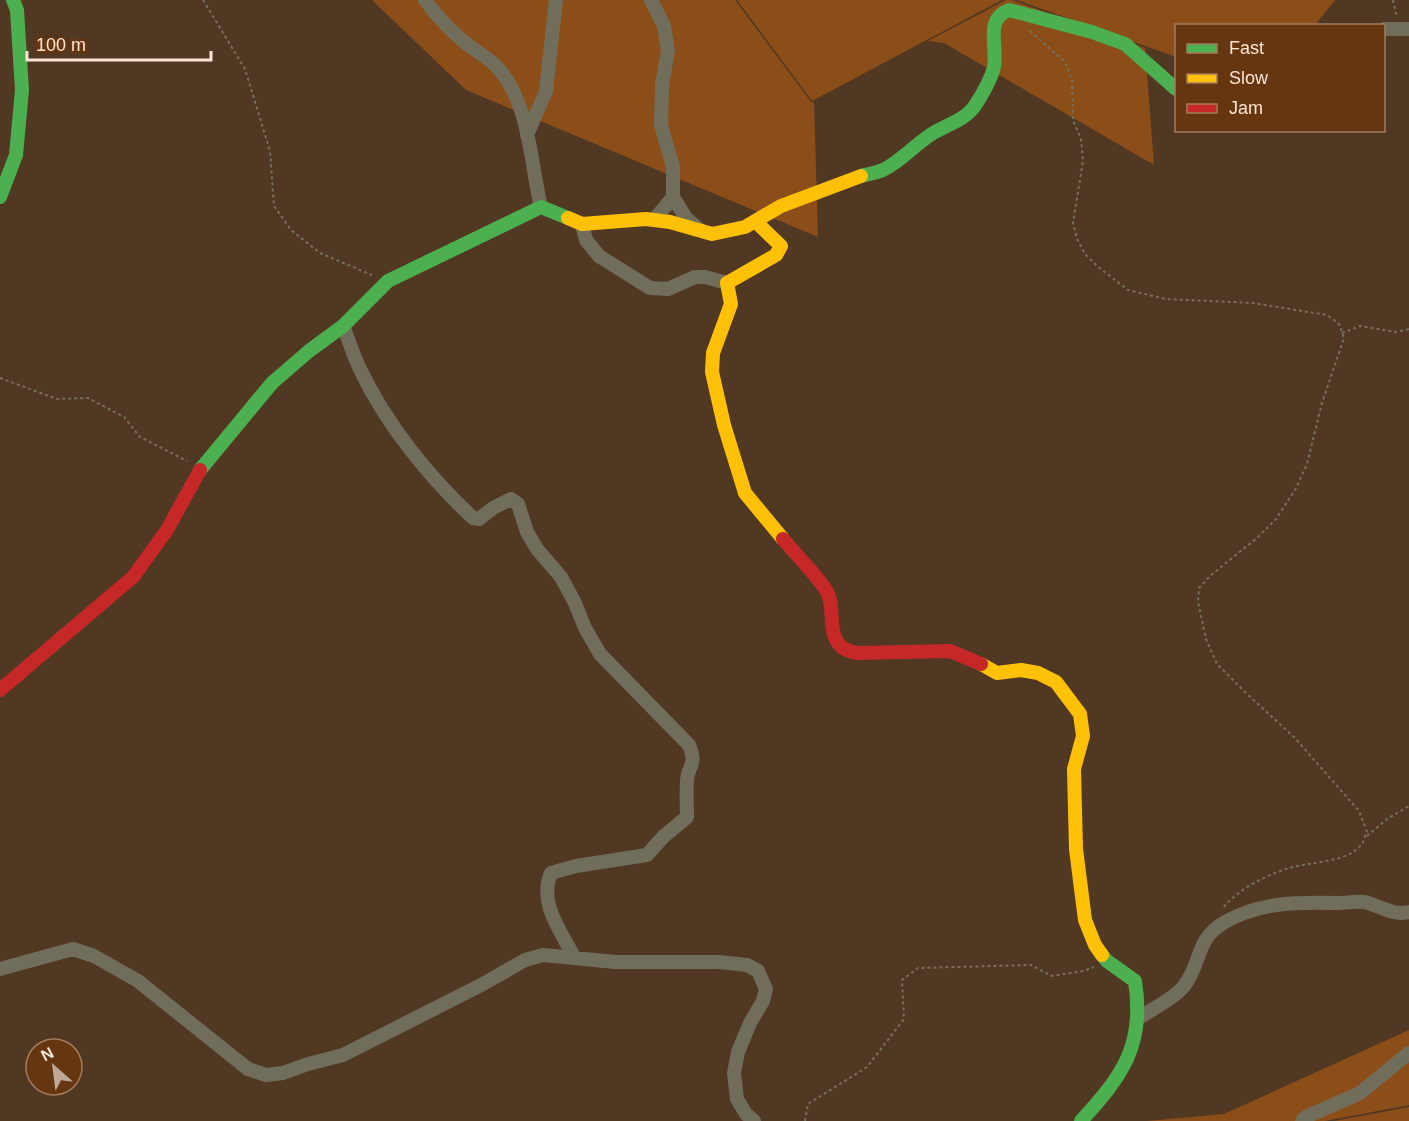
<svg xmlns="http://www.w3.org/2000/svg" width="1409" height="1121" font-family="Arial,sans-serif">
<rect width="100%" height="100%" fill="#513823"/>
<path fill="#8b4e18" d="M 372,0 L 735,0 L 811,102 L 814,102 L 818,237 L 466,90 Z
M 737,0 L 1002,0 L 812,101 Z
M 1006,0 L 1012,0 L 1145,48 L 1154,165 L 944,43 L 928,41 Z
M 1017,0 L 1335,0 L 1315,25 L 1176,26 L 1176,57 Z
M 1409,1030 L 1409,1105 L 1325,1121 L 1147,1121 L 1224,1114 Z
M 1409,1107 L 1409,1121 L 1334,1121 Z"/>
<g fill="none" stroke-linecap="round" stroke-linejoin="round">
<path stroke="#776f5f" stroke-width="2" stroke-dasharray="3 3" stroke-linecap="butt" d="M 203,0 L 245,69 L 270,151 L 274,206 L 291,230 L 320,253 L 372,275
M 1393,0 L 1397,18
M 1030,31 L 1065,62 L 1072,80 L 1073,120 L 1081,139 L 1083,161 L 1073,223 L 1077,239 L 1085,254 L 1097,266 L 1128,290 L 1166,299 L 1253,303 L 1327,315 L 1339,324 L 1344,338 L 1322,403 L 1307,464 L 1295,490 L 1276,519 L 1257,538 L 1211,575 L 1199,588 L 1198,602 L 1206,639 L 1217,664 L 1247,694 L 1295,738 L 1359,811 L 1367,832 C 1365,835 1364,841 1362,844 C 1349,862 1312,862 1293,867 C 1268,874 1239,888 1222,909
M 1342,333 L 1360,326 L 1395,332 L 1409,329
M 0,378 L 57,399 L 88,398 L 124,417 L 140,437 L 187,461
M 1367,836 L 1387,819 L 1409,806
M 805,1121 L 808,1104 L 867,1067 L 904,1019 L 902,980 L 918,968 L 1031,965 L 1052,976 L 1084,971 L 1094,967"/>
<path stroke="#706e5b" stroke-width="14" d="M 425,0 C 435,14 449,29 462,40 C 473,49 485,56 495,65 C 530,100 530,162 541,207
M 651,0 L 664,26 L 668,51 L 662,85 L 661,125 L 673,167 L 673,197 L 686,218 L 700,230
M 1384,29 L 1409,29
M 527,135 L 546,91 L 556,0
M 654,220 L 673,197
M 582,224 L 586,240 L 599,256 L 650,288 L 668,289 L 695,277 L 705,277 L 727,283
M 343,326 C 349,340 353,355 360,369 C 386,424 429,477 473,518 L 479,519 L 493,508 L 511,499 L 518,504 L 527,532 L 537,549 L 561,577 L 575,603 L 585,628 L 600,654 L 689,745 C 698,767 687,765 687,782 C 686,794 687,806 687,817 L 663,837 L 647,855 L 576,866 L 551,873 C 538,903 561,931 574,957
M 0,969 L 73,949 L 94,956 L 138,981 L 248,1069 L 266,1075 L 283,1073 L 308,1064 L 343,1055 L 483,984 L 525,960 L 543,955 L 615,962 L 719,962 L 747,965 L 758,971 L 766,989 L 763,1001 L 750,1023 L 738,1052 L 734,1073 L 737,1099 L 746,1114 L 754,1121
M 1139,1018 C 1152,1009 1176,997 1184,986 C 1202,963 1195,939 1225,922 C 1260,902 1298,902 1337,903 C 1346,903 1356,901 1365,902 C 1380,906 1393,916 1409,912
M 1302,1121 L 1306,1117 L 1360,1093 L 1409,1053"/>
<path stroke="#4caf50" stroke-width="14" d="M 861,176 C 868,174 876,173 883,170 C 902,161 917,142 935,132 C 949,124 967,119 976,104 C 983,93 991,80 994,67 C 998,47 984,19 1009,10 L 1092,32 L 1125,44 L 1176,89
M 0,197 L 16,155 L 22,90 L 17,10 L 13,0
M 200,470 L 272,383 L 309,351 L 343,326 L 388,281 L 541,207 L 568,218
M 1081,1121 C 1123,1075 1145,1045 1135,981 L 1107,961 L 1102,955"/>
<path stroke="#ffc107" stroke-width="14" d="M 568,218 L 582,224 L 646,219 L 670,222 L 712,234 L 745,227 L 781,206 L 861,176
M 755,221 L 781,246 L 776,255 L 727,283 L 731,304 L 713,353 L 712,372 L 724,425 L 745,493 L 783,539
M 981,664 L 997,673 L 1021,670 L 1038,673 L 1056,682 L 1080,714 L 1083,736 L 1074,769 L 1076,849 L 1085,920 L 1095,945 L 1102,955"/>
<path stroke="#c62828" stroke-width="14" d="M 783,539 C 797,556 814,572 826,590 C 837,607 825,635 843,648 C 847,651 853,652 857,653 L 950,651 L 981,664
M 0,690 L 133,577 L 167,530 L 200,470"/>
</g>
<rect x="1175" y="24" width="210" height="108" fill="#65360f" stroke="#a17c5e" stroke-width="1.5"/>
<rect x="1187" y="44" width="30" height="9" fill="#4caf50" stroke="#a17c5e" stroke-width="1.5"/>
<text x="1229" y="54" font-size="18" fill="#fce5d5">Fast</text>
<rect x="1187" y="74" width="30" height="9" fill="#ffc107" stroke="#a17c5e" stroke-width="1.5"/>
<text x="1229" y="84" font-size="18" fill="#fce5d5">Slow</text>
<rect x="1187" y="104" width="30" height="9" fill="#c62828" stroke="#a17c5e" stroke-width="1.5"/>
<text x="1229" y="114" font-size="18" fill="#fce5d5">Jam</text>
<g transform="translate(54 1067) rotate(332)"><circle r="28" fill="#65360f" stroke="#a17c5e" stroke-width="1.5"/>
<path d="M0-4.5L10 22L0 15L-10 22Z" fill="#c0a897"/>
<text y="-9" font-size="16" font-weight="bold" text-anchor="middle" fill="#fce5d5">N</text>
</g>
<path d="M27 51v9h184v-9" fill="none" stroke="#fce5d5" stroke-width="3"/>
<text x="36" y="51" font-size="18" fill="#fce5d5" stroke="#65360f" stroke-width="4.5" paint-order="stroke">100 m</text>
</svg>
